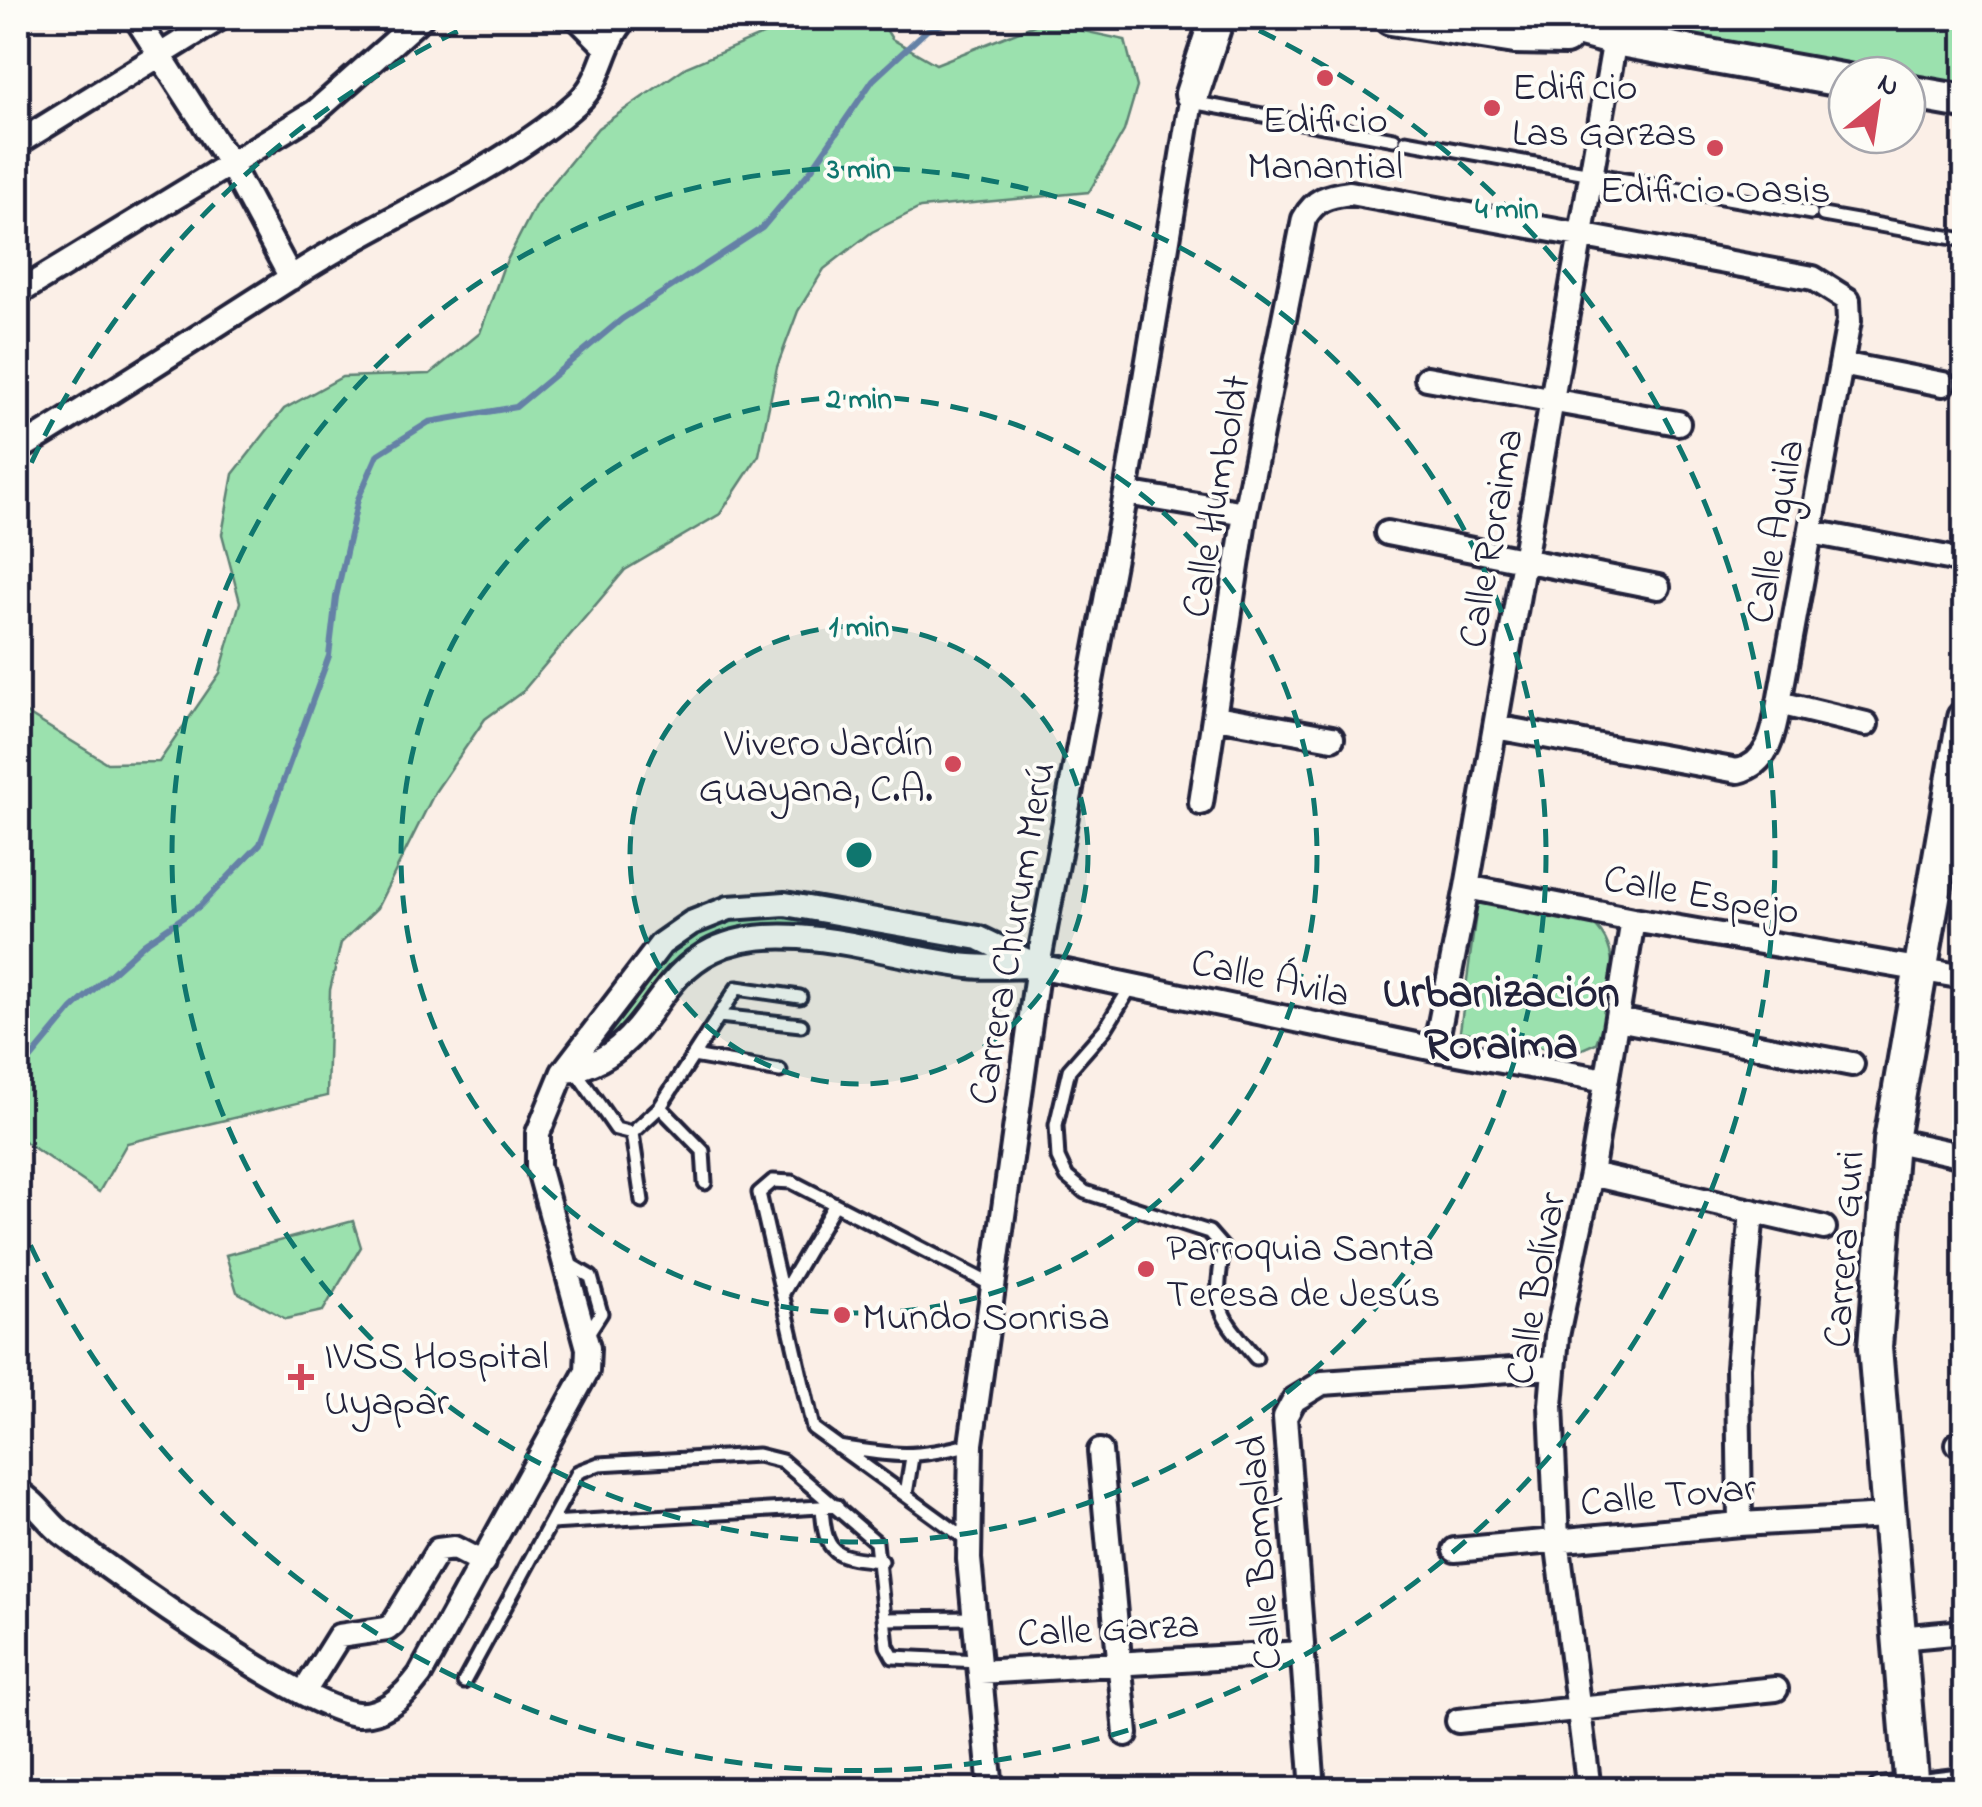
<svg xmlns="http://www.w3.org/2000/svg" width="1982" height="1807" font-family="'Indie Flower',sans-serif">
<rect width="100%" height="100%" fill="#fbefe7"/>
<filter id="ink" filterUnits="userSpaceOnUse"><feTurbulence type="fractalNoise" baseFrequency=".01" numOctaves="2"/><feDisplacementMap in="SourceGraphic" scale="20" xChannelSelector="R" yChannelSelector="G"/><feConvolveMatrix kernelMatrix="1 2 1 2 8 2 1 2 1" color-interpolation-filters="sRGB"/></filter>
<g filter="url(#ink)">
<path fill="#9be1ae" stroke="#5e8274" stroke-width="2.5" d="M 803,18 L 879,18 L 892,39 L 936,64 L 1042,22 L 1125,40 L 1137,87 L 1124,131 L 1089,192 L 920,208 L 872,232 L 824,269 L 798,311 L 777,367 L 759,455 L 720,514 L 625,570 L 522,692 L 485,719 L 435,792 L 377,908 L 341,943 L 330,990 L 327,1096 L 127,1143 L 99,1192 L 18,1137 L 18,708 L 107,763 L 159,762 L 220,673 L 240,602 L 222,534 L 233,474 L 284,409 L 342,377 L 430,374 L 480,333 L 503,268 L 536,204 L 598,128 L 686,67 Z
M 1591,18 L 1964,18 L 1964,85 L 1613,23 Z
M 1478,899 L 1594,925 C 1626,954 1610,1007 1596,1043 L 1571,1054 L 1460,1031 Z
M 842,912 L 1038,966 L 797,937 L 731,943 L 588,1068 L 587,1037 L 643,964 L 708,916 Z
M 353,1221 L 361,1247 L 323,1311 L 286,1319 L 237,1292 L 226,1255 Z"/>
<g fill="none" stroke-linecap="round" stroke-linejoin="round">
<path stroke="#6581a6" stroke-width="6" d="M 18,1074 L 72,1009 L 145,943 L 200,906 L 260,844 L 329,656 L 336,597 L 358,499 L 378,454 L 429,422 L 516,407 L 622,319 L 762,228 L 811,170 L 873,80 L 927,30 L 960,18"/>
<defs>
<path id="lane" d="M 1191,102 L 1394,139
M 1406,141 L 1811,213
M 1823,215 L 1964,240
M 1132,985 L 1105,1029 L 1069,1070 L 1056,1125 L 1058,1158 L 1067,1177 L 1085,1192 L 1209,1232 L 1223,1248 C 1214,1311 1216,1310 1256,1358
M 719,1016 L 801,1025
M 693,1056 L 780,1071
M 575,1070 L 616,1129 L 632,1133 L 660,1107 L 737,988 L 800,997
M 660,1107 L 703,1151 L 705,1183
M 632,1133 L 642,1201
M 567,1263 L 591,1277 L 601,1313 L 585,1338
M 783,1293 L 835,1204
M 838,1447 C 894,1456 915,1459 971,1444
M 906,1494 L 912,1457
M 822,1507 C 825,1556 835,1557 882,1561
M 551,1523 L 837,1506
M 970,1542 L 813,1428 L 759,1193 L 773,1181 L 792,1182 L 992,1285
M 885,1619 L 975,1618
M 464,1682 L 578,1472 L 599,1464 L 758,1455 L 782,1461 L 876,1542 L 887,1646 L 893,1657 L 979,1661"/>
<path id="street" d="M 136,18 L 230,164 L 291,278
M 577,18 L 606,47
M 18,143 L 220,18
M 18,293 L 315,112 L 421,18
M 1841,364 L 1943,384
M 1427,378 L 1678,423
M 18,450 C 115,391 210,329 306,268 C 393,213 503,170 578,102 C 604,79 602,43 626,18
M 1126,493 L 1245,513
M 1811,532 L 1964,561
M 1387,533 L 1658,587
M 1779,703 L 1866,724
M 1216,717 L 1332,738
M 1201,803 L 1245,513 L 1304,219 C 1315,199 1327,196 1350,193 L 1813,278 L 1848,300 L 1849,321 L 1779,703 C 1774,731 1770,763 1738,771 L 1495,727
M 1467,887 L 1633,920 L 1964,977
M 1617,1019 L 1852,1064
M 1435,1049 L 1467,887 L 1615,39
M 563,1072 C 650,1057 647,982 713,950 C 786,915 891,958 969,966 C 991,968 1015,966 1038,966 L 1435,1049 L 1606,1080
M 1891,1140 L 1964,1156
M 1591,1174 L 1824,1228
M 1958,1444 L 1964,1444
M 1100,1451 L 1126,1734
M 18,1492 C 37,1503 46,1520 62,1533 C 112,1571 303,1709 357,1714 C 384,1716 405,1695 420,1675 L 587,1371 L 588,1348 L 538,1166 L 538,1133 L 563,1072 L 661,944 L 691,923 L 729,908 L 785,904 L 979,938 L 1038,966
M 1740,1524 L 1738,1367 L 1752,1211
M 1455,1550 L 1740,1524 L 1887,1516
M 1898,1638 L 1964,1632
M 980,1672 L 1301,1653
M 304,1692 L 339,1636 L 387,1629 L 393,1624 L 438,1550 L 454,1548 L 483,1563
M 1458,1721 L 1776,1689
M 991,1790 L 969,1559 L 971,1444 L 1038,966 L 1126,493 L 1194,83
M 1313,1790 L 1285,1417 L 1294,1400 L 1322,1383 L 1554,1367
M 1589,1790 L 1557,1539 L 1551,1405 L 1557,1336 L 1591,1174 L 1633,920
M 1880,1790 L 1964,1780"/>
<path id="secondary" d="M 1391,18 L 1515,37 L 1565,38
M 1537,18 L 1615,39 L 1847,81
M 1907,92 L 1964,102
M 1192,94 L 1217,18
M 1912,1790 L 1875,1347 L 1891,1140 L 1964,718"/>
</defs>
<use href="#lane" stroke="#22223b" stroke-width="19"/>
<use href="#street" stroke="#22223b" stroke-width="30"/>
<use href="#secondary" stroke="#22223b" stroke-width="40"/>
<use href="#lane" stroke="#fdfcf7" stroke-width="11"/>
<use href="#street" stroke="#fdfcf7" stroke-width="22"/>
<use href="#secondary" stroke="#fdfcf7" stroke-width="32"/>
</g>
</g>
<circle cx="859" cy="855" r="229" fill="#0f766e" fill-opacity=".12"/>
<g fill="none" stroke="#0f766e" stroke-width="5" stroke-dasharray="18 12">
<circle cx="859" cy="855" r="229"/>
<circle cx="859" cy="855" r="458"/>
<circle cx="859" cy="855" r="687"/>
<path d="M19 490A916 916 0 0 1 486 18M1232 18A916 916 0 1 1 19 1220"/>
</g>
<g fill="#d1495b" stroke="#fdfcf7" stroke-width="4">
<circle cx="1325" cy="78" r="10"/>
<circle cx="1492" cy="108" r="10"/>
<circle cx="1715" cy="148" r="10"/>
<circle cx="953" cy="764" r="10"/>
<circle cx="1146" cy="1269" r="10"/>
<circle cx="842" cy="1315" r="10"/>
<path d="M296 1362h10v10h10v10h-10v10h-10v-10h-10v-10h10z"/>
</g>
<g text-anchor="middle" stroke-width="8" stroke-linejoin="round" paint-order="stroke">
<g font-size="40" fill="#22223b" stroke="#fdfcf7" text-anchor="start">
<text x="1512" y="99">Edificio<tspan x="1512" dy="46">Las Garzas</tspan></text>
<text x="1325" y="132" text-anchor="middle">Edificio<tspan x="1325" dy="46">Manantial</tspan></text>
<text x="1715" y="202" text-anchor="middle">Edificio Oasis</text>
<text x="933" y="755" text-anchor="end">Vivero Jardín<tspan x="933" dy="46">Guayana, C.A.</tspan></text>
<text x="1166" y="1260">Parroquia Santa<tspan x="1166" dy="46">Teresa de Jesús</tspan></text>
<text x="862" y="1329">Mundo Sonrisa</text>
<text x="324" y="1368">IVSS Hospital<tspan x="324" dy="46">Uyapar</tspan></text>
</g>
<g font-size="40" fill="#22223b" stroke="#fdfcf7">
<text transform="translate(1214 496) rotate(-80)" y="14">Calle Humboldt</text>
<text transform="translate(1773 531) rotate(-80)" y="14">Calle Aguila</text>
<text transform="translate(1489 538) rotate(-80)" y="14">Calle Roraima</text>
<text transform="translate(1702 893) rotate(10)" y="14">Calle Espejo</text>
<text transform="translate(1010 933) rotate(-80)" y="14">Carrera Churum Merú</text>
<text transform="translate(1271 976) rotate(12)" y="14">Calle Ávila</text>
<text transform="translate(1842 1249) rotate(-86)" y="14">Carrera Guri</text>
<text transform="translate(1534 1288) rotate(-80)" y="14">Calle Bolívar</text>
<text transform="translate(1668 1493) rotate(-5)" y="14">Calle Tovar</text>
<text transform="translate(1258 1553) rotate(-94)" y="14">Calle Bomplad</text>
<text transform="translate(1108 1627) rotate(-3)" y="14">Calle Garza</text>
</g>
<g font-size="45" font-weight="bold" fill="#22223b" stroke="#fdfcf7">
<text x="1501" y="1006">Urbanización<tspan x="1501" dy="52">Roraima</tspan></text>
</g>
</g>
<circle cx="859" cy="855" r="15" fill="#0f766e" stroke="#fdfcf7" stroke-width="5"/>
<g font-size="30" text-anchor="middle" font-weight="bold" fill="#0f766e" stroke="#fdfcf7" stroke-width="8" stroke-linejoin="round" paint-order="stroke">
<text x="859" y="178">3 min</text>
<text x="1507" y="218">4 min</text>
<text x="859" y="408">2 min</text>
<text x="859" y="636">1 min</text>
</g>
<rect width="1982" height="1807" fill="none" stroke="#fdfcf7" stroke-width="60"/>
<rect x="30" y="30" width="1922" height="1747" fill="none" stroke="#22223b" stroke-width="4" filter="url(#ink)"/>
<g transform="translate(1877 105) rotate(30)"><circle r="48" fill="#fdfcf7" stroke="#a5a5ac" stroke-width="2.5"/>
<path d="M0-8L18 38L0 25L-18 38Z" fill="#d1495b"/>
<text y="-15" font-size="28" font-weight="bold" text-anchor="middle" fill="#22223b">N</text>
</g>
</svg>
